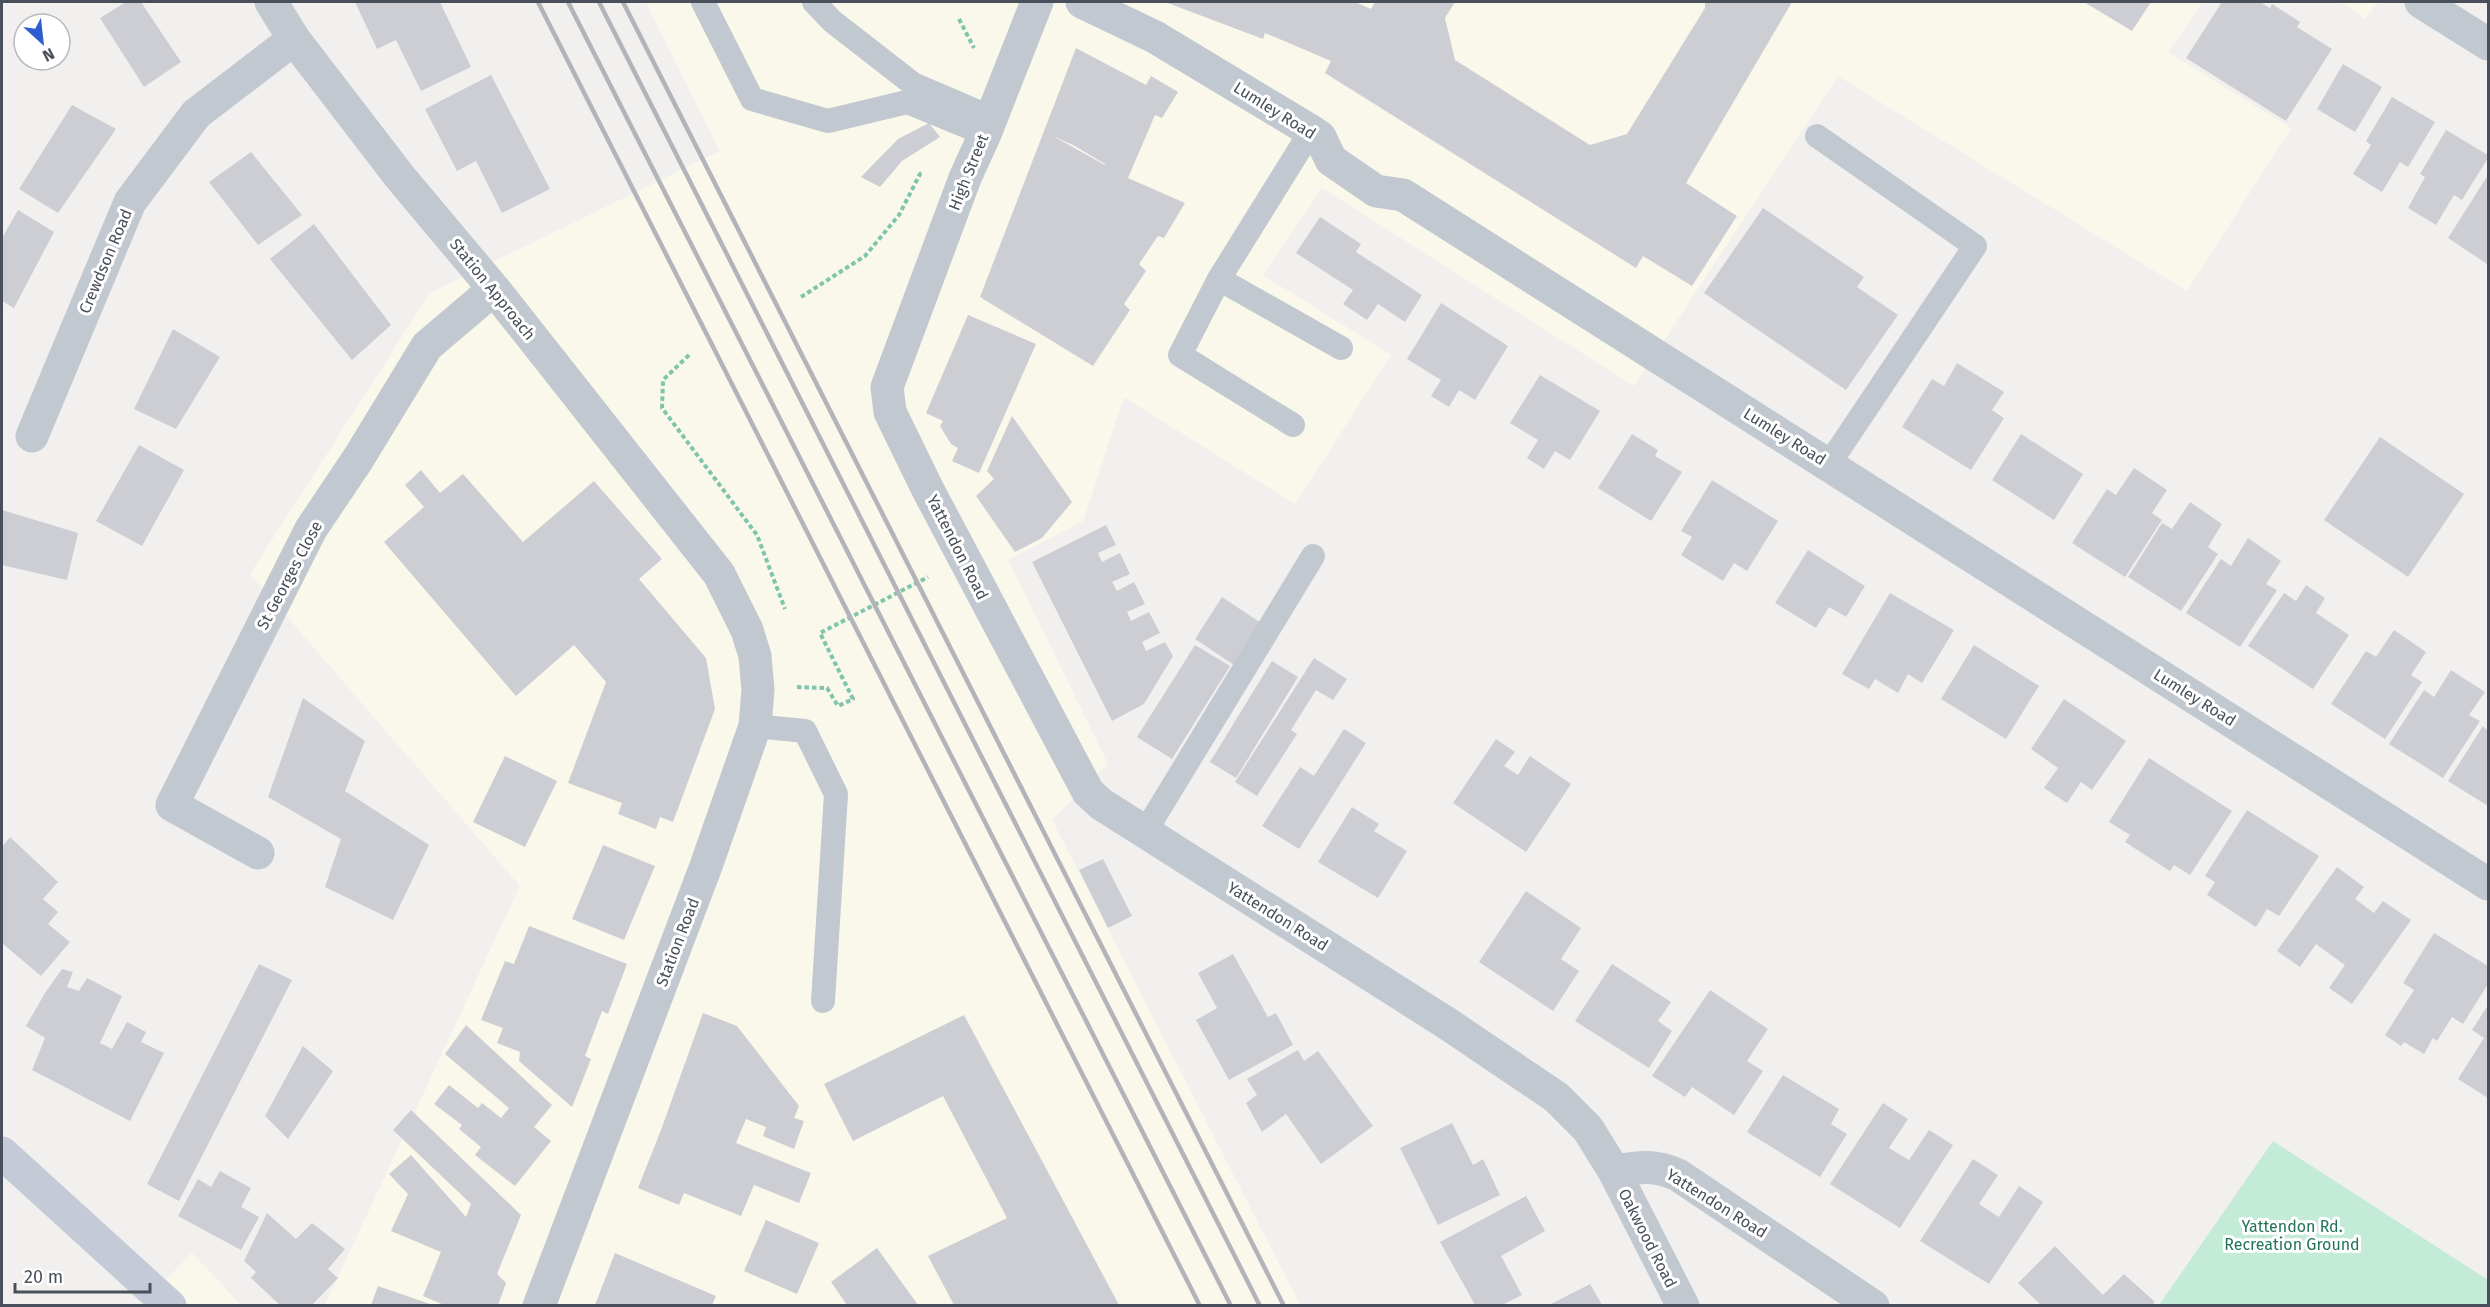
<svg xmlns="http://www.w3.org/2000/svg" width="2490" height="1307" font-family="'Fira Sans',sans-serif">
<rect width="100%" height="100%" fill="#f2f0ef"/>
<path fill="#faf8eb" d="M 646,2 L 2203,2 L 2168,52 L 2291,128 L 2187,291 L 1838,76 L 1634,386 L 1322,188 L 1263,275 L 1391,355 L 1295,504 L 1124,397 L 1083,521 L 1008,560 L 1108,764 L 1052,820 L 1300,1305 L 325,1305 L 520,886 L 250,574 L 430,293 L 720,151 Z
M 2341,2 L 2378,2 L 2365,19 Z
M 192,1253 L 241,1305 L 140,1306 Z"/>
<path fill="#c3ebd7" d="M 2273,1141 L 2488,1280 L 2488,1305 L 2159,1305 Z"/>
<path fill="#cdced3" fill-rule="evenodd" d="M 126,2 L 141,2 L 181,62 L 144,87 L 100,18 Z
M 355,2 L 440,2 L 471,67 L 421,91 L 396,40 L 377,49 Z
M 1165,2 L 1355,2 L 1371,9 L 1375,2 L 1455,2 L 1445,18 L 1455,60 L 1590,145 L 1627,134 L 1705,8 L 1705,2 L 1792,2 L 1686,183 L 1737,216 L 1692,286 L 1643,256 L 1636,268 L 1325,73 L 1331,61 L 1265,33 L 1263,39 Z
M 2084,2 L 2151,2 L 2132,31 Z
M 2222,2 L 2260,2 L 2270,8 L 2272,4 L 2300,22 L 2297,27 L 2332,49 L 2286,121 L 2186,58 Z
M 1076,48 L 1146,85 L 1151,76 L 1178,92 L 1162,118 L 1155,115 L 1128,178 L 1185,203 L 1164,238 L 1158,236 L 1139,264 L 1146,271 L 1124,304 L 1130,310 L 1093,366 L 980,297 ZM 1053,136 L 1073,145 L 1105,164 L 1105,165 Z
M 2343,64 L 2382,87 L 2355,132 L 2317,109 Z
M 491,75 L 550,189 L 502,213 L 476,161 L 457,171 L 425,109 Z
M 2392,97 L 2435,122 L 2408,167 L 2400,162 L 2382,192 L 2353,174 L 2371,145 L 2366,141 Z
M 72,105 L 116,129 L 58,213 L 19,189 Z
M 929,123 L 940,137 L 902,161 L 880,187 L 861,177 L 898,139 Z
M 2446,130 L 2488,155 L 2488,158 L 2462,200 L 2454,195 L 2436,225 L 2408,208 L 2425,177 L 2420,174 Z
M 251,152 L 302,215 L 258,245 L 209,182 Z
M 2488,175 L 2488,262 L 2487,264 L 2448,238 Z
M 1763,208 L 1864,277 L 1857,287 L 1898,315 L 1846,390 L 1704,293 Z
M 18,210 L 54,232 L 14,308 L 2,301 L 2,238 Z
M 1320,217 L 1361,244 L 1356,252 L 1422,295 L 1405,322 L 1378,304 L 1367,320 L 1343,304 L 1353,290 L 1296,253 Z
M 314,224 L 391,325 L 352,360 L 270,259 Z
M 1441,303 L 1508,346 L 1475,400 L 1459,390 L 1449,407 L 1431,396 L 1441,380 L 1407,359 Z
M 968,315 L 1036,344 L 979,473 L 952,461 L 958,448 L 951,444 L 940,426 L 943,421 L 926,413 Z
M 173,329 L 220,357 L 176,429 L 134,409 Z
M 1957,363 L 2004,392 L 1992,410 L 2004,418 L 1971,470 L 1902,427 L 1932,379 L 1944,386 Z
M 1540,375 L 1600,411 L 1570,460 L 1555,451 L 1544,469 L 1527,458 L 1538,440 L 1510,423 Z
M 1012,416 L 1072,502 L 1042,538 L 1015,552 L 976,496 L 994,479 L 987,471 Z
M 1632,434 L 1658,450 L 1655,456 L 1682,472 L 1651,521 L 1598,488 Z
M 2021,434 L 2083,474 L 2054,520 L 1992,480 Z
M 2380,437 L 2464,494 L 2408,577 L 2324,520 Z
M 139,445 L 184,470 L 142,546 L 96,521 Z
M 2134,468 L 2167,490 L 2152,513 L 2162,520 L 2125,577 L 2072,543 L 2107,489 L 2116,495 Z
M 421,470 L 440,493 L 463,474 L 523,542 L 594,481 L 662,559 L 639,579 L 706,658 L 715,709 L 673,822 L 660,817 L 656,829 L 618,814 L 622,803 L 568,783 L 606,682 L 574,645 L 516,696 L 384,542 L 424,507 L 405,485 Z
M 1712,480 L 1778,521 L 1747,571 L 1734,563 L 1723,581 L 1681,555 L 1692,537 L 1681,531 Z
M 2190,502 L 2222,524 L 2208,547 L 2218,554 L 2181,611 L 2128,577 L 2162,523 L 2172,529 Z
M 2,510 L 78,533 L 67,580 L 2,565 Z
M 1106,525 L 1116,545 L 1098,553 L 1102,562 L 1120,553 L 1130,574 L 1112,582 L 1117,591 L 1134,582 L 1145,604 L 1127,612 L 1131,621 L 1149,612 L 1160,633 L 1142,642 L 1146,651 L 1165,642 L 1173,656 L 1144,704 L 1112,721 L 1032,562 Z
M 2248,538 L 2281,561 L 2266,584 L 2277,590 L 2240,647 L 2186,613 L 2221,559 L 2231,566 Z
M 1808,550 L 1865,586 L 1846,617 L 1829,607 L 1816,628 L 1775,603 Z
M 2306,585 L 2325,598 L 2316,613 L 2349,635 L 2313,689 L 2248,646 L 2284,593 L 2296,601 Z
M 1890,593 L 1954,630 L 1922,683 L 1908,674 L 1898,693 L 1875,679 L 1869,689 L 1842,674 Z
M 1222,597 L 1261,623 L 1234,665 L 1195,639 Z
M 2394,630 L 2426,652 L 2411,675 L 2422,682 L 2385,739 L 2331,704 L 2366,651 L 2376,657 Z
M 1195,645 L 1230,666 L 1172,759 L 1137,737 Z
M 1974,645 L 2039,686 L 2006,739 L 1941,699 Z
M 1314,658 L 1347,679 L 1333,700 L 1316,690 L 1291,730 L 1297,734 L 1257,796 L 1235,782 Z
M 1272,661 L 1298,677 L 1236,778 L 1210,762 Z
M 2451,670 L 2485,692 L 2469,715 L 2480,721 L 2443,778 L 2389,744 L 2424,690 L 2434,697 Z
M 303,698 L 365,741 L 345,791 L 429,845 L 393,920 L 325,887 L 341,839 L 268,797 Z
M 2064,699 L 2126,741 L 2092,790 L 2081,782 L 2067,803 L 2044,788 L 2058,768 L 2031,749 Z
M 2483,726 L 2488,731 L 2488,806 L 2448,781 Z
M 1344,729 L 1366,743 L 1299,849 L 1262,826 L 1300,767 L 1314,776 Z
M 1496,739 L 1515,752 L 1504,766 L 1518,775 L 1530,756 L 1571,784 L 1526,852 L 1453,803 Z
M 505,756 L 557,781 L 525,847 L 473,822 Z
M 2149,758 L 2232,811 L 2190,875 L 2174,865 L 2170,871 L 2125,842 L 2130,835 L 2109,822 Z
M 1352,807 L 1379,824 L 1374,831 L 1407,851 L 1378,898 L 1318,862 Z
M 2247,810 L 2319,856 L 2279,916 L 2267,909 L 2256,927 L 2207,895 L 2215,882 L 2205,876 Z
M 10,837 L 58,882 L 43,899 L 58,912 L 48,924 L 70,942 L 41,976 L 2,943 L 2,847 Z
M 603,845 L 655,866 L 624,940 L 572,919 Z
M 1103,859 L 1132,916 L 1108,928 L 1079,870 Z
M 2337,867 L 2364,887 L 2355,899 L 2374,913 L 2383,901 L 2411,920 L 2352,1004 L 2329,988 L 2345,965 L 2331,955 L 2316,944 L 2300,967 L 2277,951 Z
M 1526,891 L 1581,928 L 1561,959 L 1579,971 L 1553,1011 L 1479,962 Z
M 529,926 L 627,964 L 608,1014 L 602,1011 L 585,1056 L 591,1059 L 572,1107 L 519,1061 L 520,1052 L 497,1043 L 503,1028 L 481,1020 L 505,961 L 514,964 Z
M 2434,933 L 2488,966 L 2488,984 L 2463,1024 L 2452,1017 L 2437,1041 L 2433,1038 L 2424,1054 L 2404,1042 L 2401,1046 L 2385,1035 L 2414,990 L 2403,983 Z
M 1233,954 L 1268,1017 L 1276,1013 L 1293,1045 L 1229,1080 L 1196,1020 L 1217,1008 L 1198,973 Z
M 259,964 L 292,980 L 179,1201 L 147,1184 Z
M 1612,964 L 1671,1002 L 1658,1021 L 1672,1031 L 1649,1068 L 1575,1021 Z
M 62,969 L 73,972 L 67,987 L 79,991 L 87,978 L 122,996 L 100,1043 L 112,1049 L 127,1022 L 146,1032 L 141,1042 L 164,1053 L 130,1121 L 32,1070 L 45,1038 L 26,1026 L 45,993 Z
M 1710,990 L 1768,1029 L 1747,1061 L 1763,1071 L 1734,1115 L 1692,1087 L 1685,1097 L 1652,1076 Z
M 2488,1005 L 2488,1098 L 2458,1079 L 2484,1038 L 2472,1030 Z
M 703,1013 L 737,1026 L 799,1106 L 794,1118 L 804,1121 L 794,1149 L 763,1136 L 766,1127 L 746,1119 L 736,1143 L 811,1173 L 799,1203 L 754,1185 L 741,1216 L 684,1193 L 679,1205 L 638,1188 L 661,1130 Z
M 964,1015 L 1119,1305 L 954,1305 L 928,1256 L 1007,1218 L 943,1096 L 853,1141 L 824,1084 Z
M 466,1025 L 552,1105 L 534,1127 L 551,1141 L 515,1186 L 475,1155 L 481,1147 L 459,1129 L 462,1125 L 434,1104 L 449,1085 L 478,1108 L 482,1103 L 501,1118 L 509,1108 L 445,1054 Z
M 303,1046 L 333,1071 L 288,1139 L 265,1116 Z
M 1298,1050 L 1304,1061 L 1318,1051 L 1373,1126 L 1321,1164 L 1286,1114 L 1262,1132 L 1246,1103 L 1257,1095 L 1247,1079 Z
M 1783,1075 L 1839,1109 L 1831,1124 L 1847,1134 L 1820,1177 L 1747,1132 Z
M 1883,1103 L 1908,1119 L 1889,1148 L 1909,1160 L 1929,1130 L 1953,1145 L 1900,1228 L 1830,1184 Z
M 411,1110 L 521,1215 L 497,1274 L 506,1283 L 498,1305 L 444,1305 L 423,1296 L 441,1252 L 391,1231 L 408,1194 L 389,1174 L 411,1155 L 466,1217 L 471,1204 L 393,1130 Z
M 1452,1123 L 1473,1165 L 1483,1159 L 1500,1195 L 1438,1225 L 1400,1148 Z
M 1973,1159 L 1998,1175 L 1979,1204 L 1999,1217 L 2019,1186 L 2043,1202 L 1989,1284 L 1920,1241 Z
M 220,1171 L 251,1188 L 241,1207 L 259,1217 L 241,1250 L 178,1216 L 198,1179 L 211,1187 Z
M 1526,1196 L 1545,1231 L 1501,1256 L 1522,1295 L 1502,1305 L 1475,1305 L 1440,1242 Z
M 267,1213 L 296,1239 L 312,1223 L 345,1249 L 328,1269 L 338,1278 L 312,1305 L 280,1305 L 251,1278 L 256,1272 L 244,1261 Z
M 766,1220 L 819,1243 L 797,1294 L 744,1271 Z
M 2055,1246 L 2103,1295 L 2124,1274 L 2155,1302 L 2152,1305 L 2041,1305 L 2018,1283 Z
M 877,1248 L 918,1305 L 847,1305 L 831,1282 Z
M 615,1253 L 716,1296 L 712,1305 L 595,1305 Z
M 1590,1284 L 1602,1305 L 1549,1305 Z
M 378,1286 L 433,1305 L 371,1305 Z"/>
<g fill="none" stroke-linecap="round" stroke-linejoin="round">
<path stroke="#7ec5ab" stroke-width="4" stroke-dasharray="4.5 3" stroke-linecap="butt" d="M 959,19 L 974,48
M 801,297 L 865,256 L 899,215 L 920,174 L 924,173
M 689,355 L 663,380 L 662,408 L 757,535 L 785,609
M 797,687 L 827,688 L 838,706 L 853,699 L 820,633 L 928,577"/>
<path stroke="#c1c8d0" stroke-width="24" d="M 703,2 L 752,99 L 828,121 L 907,102 L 985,134
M 814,2 L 832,21 L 913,84 L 990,117
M 1817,136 L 1975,246 L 1829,464
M 1219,279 L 1341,348
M 1293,425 L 1180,355 L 1219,279 L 1311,131
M 755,726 L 805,731 L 836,794 L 823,1001
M 1145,832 L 1313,556"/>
<path stroke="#c1c8d0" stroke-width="33" d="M 271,2 L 294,39 L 400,177 L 494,289 L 719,574 L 747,630 L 755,656 L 758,690 L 755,726 L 706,866 L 539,1306
M 1037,2 L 985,134 L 965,178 L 887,387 L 890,412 L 927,488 L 1088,792 L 1101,804 L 1448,1024 L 1556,1097 L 1588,1129 L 1614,1171 C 1639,1167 1655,1164 1678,1175 L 1873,1306
M 1082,2 L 1155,37 L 1311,131 L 1320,137 L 1331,160 L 1376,191 L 1403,195 L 2488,884
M 2421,2 L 2488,44
M 32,436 L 130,202 L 196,114 L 294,39
M 258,853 L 172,805 L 311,529 L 358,459 L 427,346 L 494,289
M 1614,1171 L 1683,1306"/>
<path stroke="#c4cad6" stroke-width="33" d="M 2,1153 L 170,1306"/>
<path stroke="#b2b4b9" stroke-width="4.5" d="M 538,2 L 1200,1306
M 568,2 L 1231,1306
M 599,2 L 1260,1306
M 623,2 L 1284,1306"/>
</g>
<g text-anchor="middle" stroke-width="6" stroke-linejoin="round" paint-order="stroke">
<g font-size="16" fill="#49505b" stroke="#fff">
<text transform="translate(1275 110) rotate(32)" y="6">Lumley Road</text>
<text transform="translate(968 172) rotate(-68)" y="6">High Street</text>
<text transform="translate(105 261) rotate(-67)" y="6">Crewdson Road</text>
<text transform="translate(493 289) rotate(51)" y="6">Station Approach</text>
<text transform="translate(1785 436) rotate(32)" y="6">Lumley Road</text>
<text transform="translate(958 547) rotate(63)" y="6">Yattendon Road</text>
<text transform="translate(289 575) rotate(-62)" y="6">St Georges Close</text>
<text transform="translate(2195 697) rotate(32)" y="6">Lumley Road</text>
<text transform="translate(1278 916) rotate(32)" y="6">Yattendon Road</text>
<text transform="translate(677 942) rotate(-69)" y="6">Station Road</text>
<text transform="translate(1717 1203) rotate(32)" y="6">Yattendon Road</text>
<text transform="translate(1648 1238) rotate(63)" y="6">Oakwood Road</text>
</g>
<g font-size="16" fill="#217556" stroke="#fff">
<text x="2292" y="1232">Yattendon Rd.<tspan x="2292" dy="18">Recreation Ground</tspan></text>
</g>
</g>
<rect width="2490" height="1307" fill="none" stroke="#49505b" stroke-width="6"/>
<g transform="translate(42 42) rotate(153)"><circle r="28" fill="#ffffff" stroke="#b6b9bd" stroke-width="1.5"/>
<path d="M0-4.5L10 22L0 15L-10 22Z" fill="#2c5ecf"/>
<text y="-9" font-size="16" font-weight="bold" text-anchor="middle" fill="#49505b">N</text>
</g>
<path d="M15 1283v9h135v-9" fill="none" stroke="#49505b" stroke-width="3"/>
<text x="24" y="1283" font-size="18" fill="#49505b" stroke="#ffffff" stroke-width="4.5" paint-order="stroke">20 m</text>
</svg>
